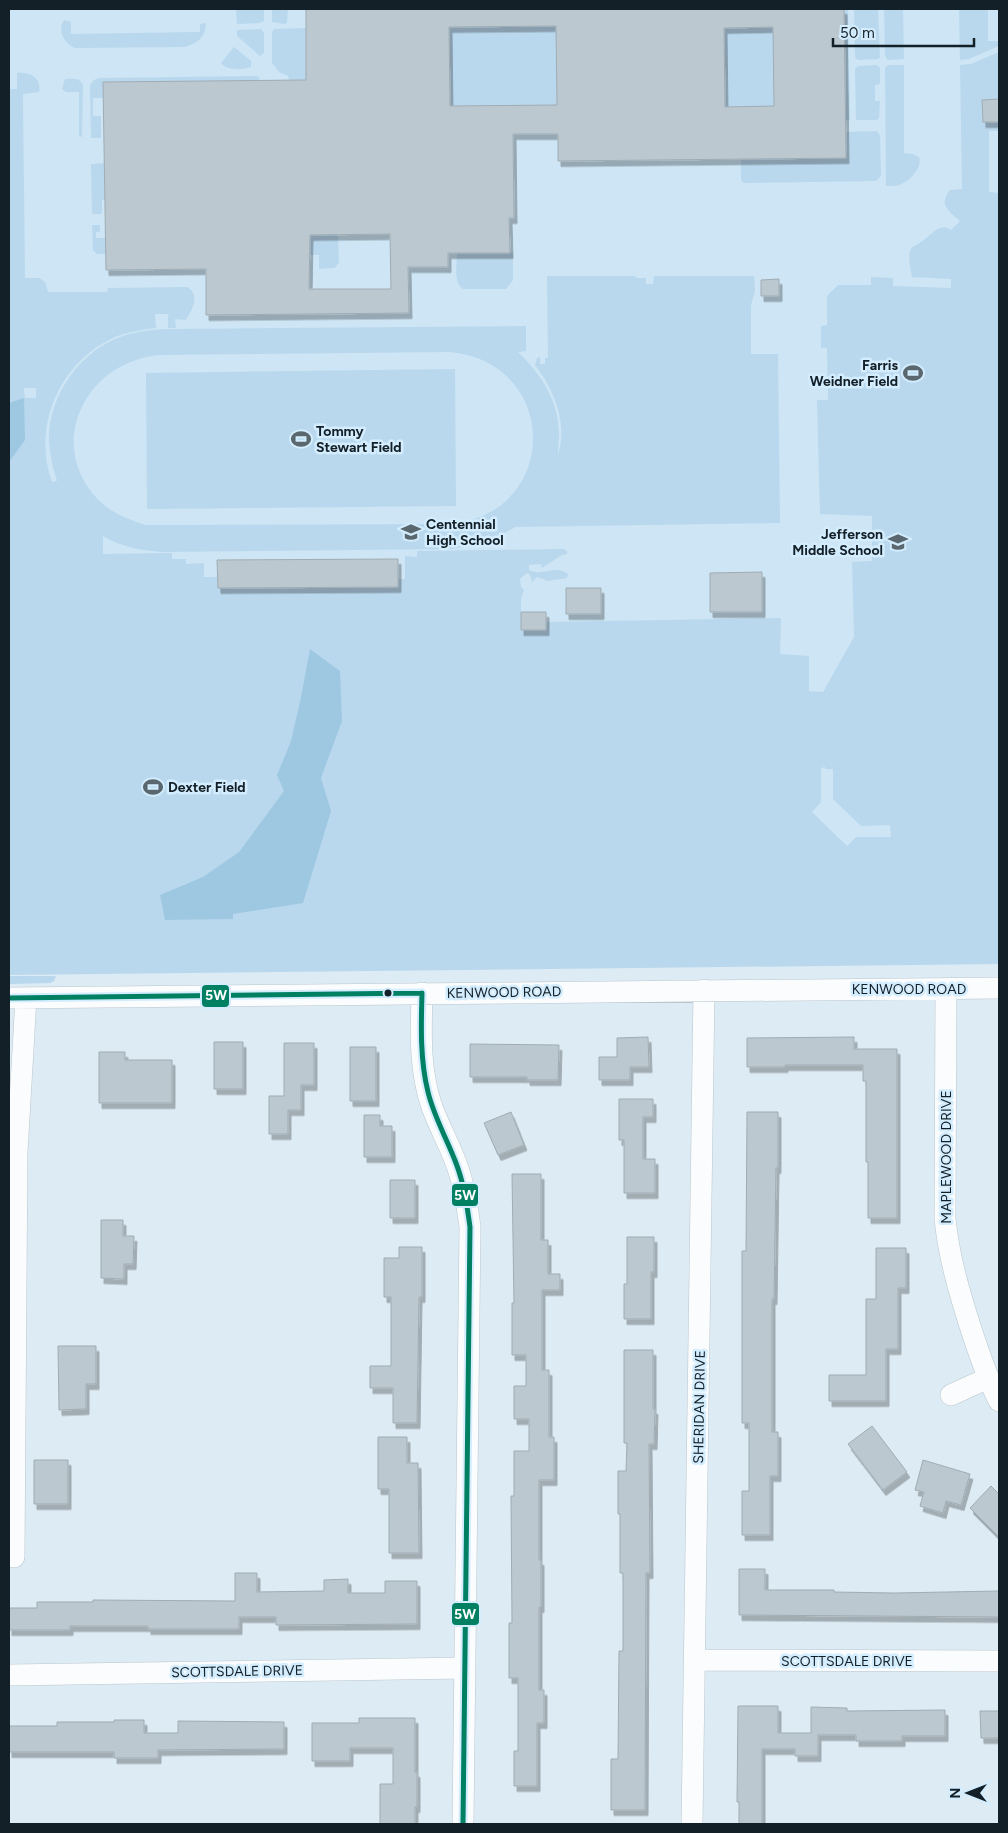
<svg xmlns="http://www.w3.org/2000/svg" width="1008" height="1833" font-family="Figtree,sans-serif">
<defs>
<filter id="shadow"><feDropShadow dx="3" dy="5.5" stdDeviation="0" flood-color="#0004"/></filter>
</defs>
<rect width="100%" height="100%" fill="#ddebf4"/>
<path fill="#cde5f4" d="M 9,9 L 999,9 L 999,832 L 934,846 L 797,850 L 26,627 L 23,89 L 9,89 Z"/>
<path fill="#b9d8ed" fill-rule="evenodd" d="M 236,9 L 264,9 L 264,21 L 260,23 L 237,24 Z
M 272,9 L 288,9 L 287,22 L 285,24 L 272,22 Z
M 844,9 L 848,9 L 850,120 L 846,120 Z
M 854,9 L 878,9 L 880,57 L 878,59 L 858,60 L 855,57 Z
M 884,9 L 903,9 L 904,59 L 888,60 L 885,56 Z
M 959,9 L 988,9 L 988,41 L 999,41 L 999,46 L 969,59 L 960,60 Z
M 64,20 L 71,22 L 71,34 L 200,32 L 200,24 L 205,23 L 206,25 C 205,38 197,43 185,47 L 75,48 C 64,43 57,31 64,20 Z
M 556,26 L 557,105 L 450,106 L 449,27 Z
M 773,27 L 774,106 L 725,107 L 724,28 Z
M 306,28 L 307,82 L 291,82 L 291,80 L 289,80 L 288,76 L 279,72 L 272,63 L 272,32 L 274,29 Z
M 261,29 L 264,33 L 264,53 L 260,56 L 237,36 L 237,30 Z
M 234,47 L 251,61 L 251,67 C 241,70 228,71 221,63 Z
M 999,52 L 999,99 L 982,100 L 983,122 L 999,122 L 999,131 L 989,131 L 989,192 L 999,193 L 999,964 L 9,975 L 9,89 L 17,89 L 17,73 C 30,71 42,78 39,92 L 23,94 L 25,278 L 39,278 L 45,282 L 48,292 L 107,292 L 108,288 L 187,287 C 201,295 192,310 186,320 L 175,319 L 176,328 L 168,328 L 168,314 L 155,314 L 156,328 C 141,330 125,332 111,339 C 59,364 32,427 52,482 L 57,481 C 53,468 50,456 49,443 C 47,397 80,350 123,336 C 141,330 158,329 176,329 L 526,326 L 526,351 L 518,352 C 541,374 559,401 559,435 C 559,441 558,448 558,455 C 568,423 554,390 535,365 L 537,358 L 540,357 L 540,364 L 545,364 L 545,358 L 548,358 L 547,276 L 635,276 L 636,278 L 646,278 L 646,284 L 653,284 L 654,276 L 754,276 L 755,291 L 751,305 L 751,354 L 778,354 L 780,523 L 515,527 C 495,540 475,546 451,549 L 161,552 C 141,550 120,547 103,536 L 103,554 L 172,553 L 172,559 L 186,559 L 186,564 L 204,563 L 204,577 L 218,577 L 218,588 L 398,587 L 398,579 L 405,579 L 405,556 L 417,557 L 417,551 L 563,549 L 567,551 L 567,554 L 562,555 L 542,568 L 541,564 L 529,565 L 529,570 C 543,577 555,564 568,574 L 567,578 L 548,581 L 537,577 L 532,582 L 530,575 L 527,573 L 520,579 L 521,587 L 524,590 L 521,599 L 521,630 L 545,630 L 546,622 L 781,618 L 780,654 L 809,656 L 809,691 L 823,692 L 854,637 L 852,562 L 872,561 L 872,516 L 820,514 L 817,400 L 828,400 L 827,348 L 821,348 L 821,326 L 827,325 L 827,296 L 838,285 L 871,285 L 871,277 L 893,278 L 893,286 L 951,288 L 951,279 L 912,277 C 911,270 907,255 911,249 C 913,245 918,245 921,242 C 931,236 939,221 951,230 L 960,221 C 949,211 938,205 950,190 L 962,189 L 960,65 L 971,64 ZM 448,352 C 560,360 562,514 450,524 L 145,525 C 131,520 116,515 104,505 C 43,452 81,362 160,355 ZM 24,388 L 36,388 L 36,398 L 25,398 ZM 825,767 L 825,769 L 833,769 L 833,799 L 861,826 L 890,825 L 891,837 L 856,837 L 847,846 L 812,812 L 821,802 L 821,768 Z
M 876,65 L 880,68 L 880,84 L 875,85 L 875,101 L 880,101 L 879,118 L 877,120 L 856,120 L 855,69 L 858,66 Z
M 888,65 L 904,65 L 904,153 L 913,154 L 919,157 C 923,168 909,182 899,185 C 895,186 890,186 886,186 L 885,68 Z
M 256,76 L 259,77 L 260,81 L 103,82 L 103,98 L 93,98 L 93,116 L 101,116 L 101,138 L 91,138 L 90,85 L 94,80 L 99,78 Z
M 65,79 C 73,79 79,77 83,85 L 82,137 L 79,136 L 79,92 L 66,92 L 62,89 Z
M 877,131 L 880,135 L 881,176 L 876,181 L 745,183 L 742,182 L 741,178 L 741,159 L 846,158 L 846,132 Z
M 104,163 L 105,200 L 102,200 L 102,214 L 92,214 L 91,164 Z
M 92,225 L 100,225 L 100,232 L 96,232 L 96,238 L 105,238 L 106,254 L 97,254 L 93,250 Z
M 310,235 L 338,235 L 339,262 L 335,268 L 319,269 L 319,255 L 310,255 Z
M 513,252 L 513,280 L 506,289 L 463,289 C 453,283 457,264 457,253 Z
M 455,369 L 456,506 L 147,509 L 146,373 Z
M 9,976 L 56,976 L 54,981 L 50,983 L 9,984 Z"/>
<path fill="#9ec8e2" d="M 24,398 L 25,440 L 9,462 L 9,403 Z
M 310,649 L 340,671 L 342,721 L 321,778 L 331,811 L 303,903 L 233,914 L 233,919 L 165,920 L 160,895 L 203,877 L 239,852 L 284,791 L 277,775 L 291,741 L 301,697 Z"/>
<path fill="#bcc8d0" stroke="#a0acb3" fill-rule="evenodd" filter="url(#shadow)" d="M 306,9 L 844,9 L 846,158 L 558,161 L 558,134 L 513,134 L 514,218 L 509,218 L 510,253 L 448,253 L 448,267 L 408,267 L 409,313 L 206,315 L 206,269 L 106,270 L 103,82 L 306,80 ZM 556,26 L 557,105 L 450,106 L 449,27 ZM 773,27 L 774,106 L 725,107 L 724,28 ZM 390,234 L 391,289 L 309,289 L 310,235 Z
M 999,99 L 999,122 L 983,122 L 982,100 Z
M 779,279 L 779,296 L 761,296 L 761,280 Z
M 398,559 L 398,587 L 218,588 L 217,560 Z
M 762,572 L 762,612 L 710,612 L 710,573 Z
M 566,588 L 601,588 L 601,614 L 566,614 Z
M 521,612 L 546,612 L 546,630 L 521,630 Z
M 648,1037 L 649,1067 L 630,1067 L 630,1080 L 599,1080 L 599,1057 L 617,1057 L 617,1038 Z
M 854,1037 L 854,1049 L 897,1049 L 897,1218 L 868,1218 L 868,1162 L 866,1162 L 866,1081 L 863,1081 L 863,1065 L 785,1065 L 785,1067 L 747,1067 L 747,1038 Z
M 214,1042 L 243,1042 L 243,1089 L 214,1089 Z
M 284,1043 L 314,1043 L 314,1085 L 301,1085 L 301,1110 L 288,1110 L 288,1134 L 269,1134 L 269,1096 L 284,1096 Z
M 470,1044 L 559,1045 L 558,1080 L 527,1080 L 527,1077 L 470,1077 Z
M 350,1047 L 376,1047 L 376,1101 L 350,1101 Z
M 99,1052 L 125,1052 L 125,1060 L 172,1060 L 172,1103 L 99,1103 Z
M 619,1099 L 653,1099 L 653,1117 L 643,1117 L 643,1159 L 655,1159 L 655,1193 L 624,1193 L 624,1140 L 619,1140 Z
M 511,1112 L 524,1145 L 498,1155 L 484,1123 Z
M 747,1112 L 778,1112 L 778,1168 L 776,1168 L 774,1299 L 772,1299 L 772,1432 L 778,1432 L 778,1476 L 770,1476 L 770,1535 L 742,1535 L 742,1491 L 749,1491 L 749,1423 L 742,1423 L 742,1251 L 746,1251 Z
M 364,1115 L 380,1115 L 380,1126 L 392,1126 L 392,1157 L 364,1157 Z
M 512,1174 L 541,1174 L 541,1240 L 548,1240 L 548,1274 L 560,1274 L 560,1290 L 542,1290 L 542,1370 L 549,1370 L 549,1437 L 554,1437 L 554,1480 L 539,1480 L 539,1560 L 541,1560 L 541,1607 L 539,1607 L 539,1690 L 544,1690 L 544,1723 L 537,1723 L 537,1786 L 514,1786 L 514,1751 L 518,1751 L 518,1678 L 509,1678 L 509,1623 L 512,1623 L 511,1496 L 514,1496 L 514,1451 L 529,1451 L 529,1419 L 514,1419 L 514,1386 L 526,1386 L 526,1355 L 512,1355 L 512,1303 L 514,1303 Z
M 390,1180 L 415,1180 L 415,1218 L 390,1218 Z
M 101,1220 L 123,1220 L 123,1236 L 134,1236 L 133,1264 L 124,1264 L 124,1279 L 101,1278 Z
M 627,1237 L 654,1237 L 654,1272 L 651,1272 L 651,1319 L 624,1319 L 624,1284 L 627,1284 Z
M 399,1247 L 422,1247 L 422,1297 L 419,1297 L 417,1423 L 393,1423 L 393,1388 L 370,1388 L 370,1366 L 391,1366 L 391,1297 L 384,1297 L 384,1258 L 399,1258 Z
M 876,1248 L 906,1248 L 906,1288 L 898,1288 L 898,1349 L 886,1349 L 886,1401 L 829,1401 L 829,1375 L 866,1375 L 866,1299 L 876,1299 Z
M 58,1346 L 96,1346 L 96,1384 L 86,1384 L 86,1409 L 59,1410 Z
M 624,1350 L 653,1350 L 653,1409 L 655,1409 L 654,1444 L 649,1444 L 650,1573 L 646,1573 L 645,1810 L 611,1810 L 611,1759 L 618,1759 L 619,1651 L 623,1651 L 623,1573 L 620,1573 L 620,1514 L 618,1514 L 618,1471 L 626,1471 L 627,1443 L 624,1443 Z
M 872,1426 L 907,1472 L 883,1490 L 848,1444 Z
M 378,1437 L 407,1437 L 407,1463 L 418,1463 L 419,1553 L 389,1553 L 389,1489 L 378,1489 Z
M 34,1460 L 68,1460 L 68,1504 L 34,1504 Z
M 923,1460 L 970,1474 L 961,1505 L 946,1501 L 943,1513 L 920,1506 L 924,1492 L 915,1490 Z
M 991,1486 L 999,1494 L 999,1537 L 970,1508 Z
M 739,1569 L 765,1569 L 765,1590 L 834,1590 L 834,1592 L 894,1593 L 999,1591 L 999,1617 L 739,1615 Z
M 235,1573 L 257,1573 L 257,1592 L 324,1591 L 324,1580 L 348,1579 L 348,1593 L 385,1593 L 385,1581 L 417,1581 L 417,1624 L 276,1625 L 276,1617 L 239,1617 L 239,1629 L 148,1629 L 148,1626 L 70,1626 L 70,1630 L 9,1630 L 9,1608 L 37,1608 L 37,1602 L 93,1602 L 93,1600 L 235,1601 Z
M 738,1706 L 778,1706 L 778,1733 L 811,1733 L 811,1707 L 847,1708 L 847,1711 L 945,1710 L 945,1736 L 902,1736 L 902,1741 L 856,1741 L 856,1735 L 818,1735 L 818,1756 L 795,1756 L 795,1749 L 762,1749 L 762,1824 L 739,1824 L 739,1802 L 737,1802 Z
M 980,1711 L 999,1711 L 999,1738 L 981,1738 Z
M 359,1718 L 415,1718 L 415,1772 L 417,1772 L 417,1807 L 415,1807 L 415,1824 L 380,1824 L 380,1784 L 393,1784 L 393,1748 L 350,1748 L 350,1761 L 312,1761 L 312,1723 L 359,1723 Z
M 114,1720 L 144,1720 L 144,1733 L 178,1733 L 178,1721 L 284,1722 L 284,1749 L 158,1750 L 158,1758 L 114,1758 L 114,1752 L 9,1752 L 9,1726 L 57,1726 L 57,1722 L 114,1722 Z"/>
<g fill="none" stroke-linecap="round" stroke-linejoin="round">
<defs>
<path id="minor" d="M 946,989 L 945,1219 C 949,1258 960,1295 972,1332 C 980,1356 987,1378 999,1401
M 422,993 C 421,1032 419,1070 432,1107 C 439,1126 449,1144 456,1163 C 464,1184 467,1205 470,1227 L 463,1824
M 9,998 L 999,988
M 951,1395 L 988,1378
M 14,1557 L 17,1152 L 26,998
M 696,1660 L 999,1661
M 9,1675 L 465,1668
M 692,1824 L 704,990"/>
</defs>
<use href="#minor" stroke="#bac6ce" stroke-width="22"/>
<use href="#minor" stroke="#fafcfd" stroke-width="21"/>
<defs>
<path id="bus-1" d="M 422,993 C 421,1026 420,1060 428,1092 C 434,1117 447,1139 456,1163 C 464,1184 467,1205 470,1227 L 463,1824
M 9,998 L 422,993"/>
</defs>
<use href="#bus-1" stroke="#d3edfe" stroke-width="9"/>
<use href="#bus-1" stroke="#008063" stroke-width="5"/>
</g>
<defs>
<symbol id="stadium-bare" viewBox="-9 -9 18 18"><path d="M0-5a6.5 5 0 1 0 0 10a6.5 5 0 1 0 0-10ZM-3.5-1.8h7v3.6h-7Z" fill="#5a676f" stroke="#d3edfe" stroke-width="2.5" paint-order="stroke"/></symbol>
<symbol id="school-bare" viewBox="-9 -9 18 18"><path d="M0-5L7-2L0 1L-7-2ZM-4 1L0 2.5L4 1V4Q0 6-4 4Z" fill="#5a676f" stroke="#d3edfe" stroke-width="2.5" paint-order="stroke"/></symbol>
</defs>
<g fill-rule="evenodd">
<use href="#stadium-bare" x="899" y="359" width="28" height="28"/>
<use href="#stadium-bare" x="287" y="425" width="28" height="28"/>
<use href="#school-bare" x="397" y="518" width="28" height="28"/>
<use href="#school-bare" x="884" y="528" width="28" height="28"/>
<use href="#stadium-bare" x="139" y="773" width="28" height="28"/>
</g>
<circle fill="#142028" stroke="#d3edfe" stroke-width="2" cx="388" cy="993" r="4.5"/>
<g text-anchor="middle" stroke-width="5" stroke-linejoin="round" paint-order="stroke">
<g font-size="14" font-weight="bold" fill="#142028" stroke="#d3edfe" text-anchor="start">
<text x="898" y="370" text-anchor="end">Farris<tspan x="898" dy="16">Weidner Field</tspan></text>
<text x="316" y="436">Tommy<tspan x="316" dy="16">Stewart Field</tspan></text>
<text x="426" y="529">Centennial<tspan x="426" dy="16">High School</tspan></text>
<text x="883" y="539" text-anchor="end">Jefferson<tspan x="883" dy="16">Middle School</tspan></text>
<text x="168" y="792">Dexter Field</text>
</g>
<g font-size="14" fill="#142028" stroke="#d3edfe">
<text x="909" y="994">KENWOOD ROAD</text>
<text transform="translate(504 992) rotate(-1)" y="5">KENWOOD ROAD</text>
<text transform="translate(946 1157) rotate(-90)" y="5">MAPLEWOOD DRIVE</text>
<text transform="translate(699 1407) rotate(-89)" y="5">SHERIDAN DRIVE</text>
<text x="847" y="1666">SCOTTSDALE DRIVE</text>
<text transform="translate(237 1671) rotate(-1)" y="5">SCOTTSDALE DRIVE</text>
</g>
</g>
<g stroke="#d3edfe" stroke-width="2">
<rect x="201" y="984" width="29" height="24" rx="5" fill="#008063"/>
<rect x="451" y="1183" width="28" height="24" rx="5" fill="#008063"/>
<rect x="451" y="1602" width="29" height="24" rx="5" fill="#008063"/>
</g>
<g font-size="14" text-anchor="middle" font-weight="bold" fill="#fff">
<text x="216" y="1000">5W</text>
<text x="465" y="1200">5W</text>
<text x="465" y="1619">5W</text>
</g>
<rect width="1008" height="1833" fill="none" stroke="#142028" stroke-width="20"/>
<g transform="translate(968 1793) rotate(270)" stroke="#d3edfe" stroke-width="4" paint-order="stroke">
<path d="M0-4L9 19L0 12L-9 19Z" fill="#142028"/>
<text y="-8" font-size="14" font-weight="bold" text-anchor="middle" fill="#142028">N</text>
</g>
<path d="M833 38v8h141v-8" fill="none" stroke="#142028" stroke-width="2.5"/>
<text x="840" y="38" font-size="15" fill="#142028" stroke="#d3edfe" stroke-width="4" paint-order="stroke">50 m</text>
</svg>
